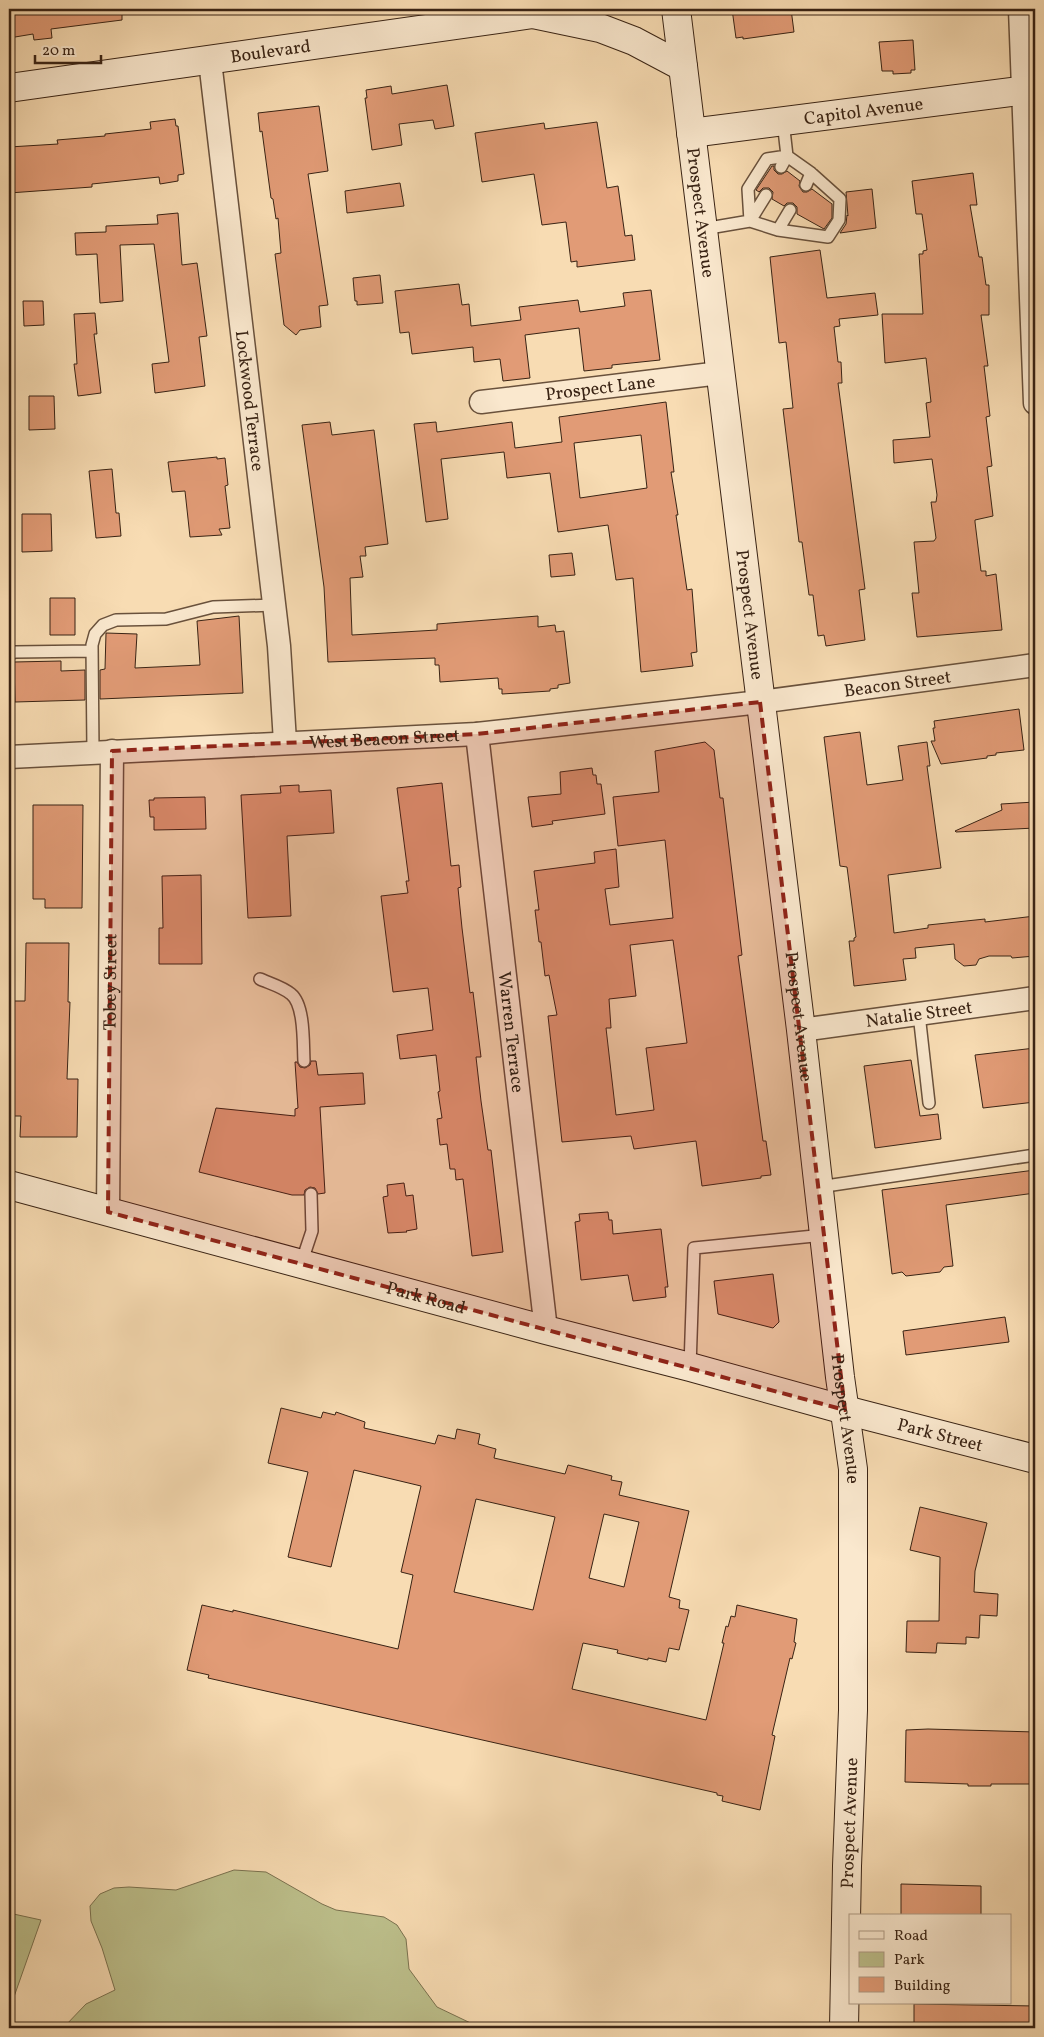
<svg xmlns="http://www.w3.org/2000/svg" width="1044" height="2037" font-family="Vollkorn,serif">
<rect width="100%" height="100%" fill="#f8dcb3"/>
<filter id="stains"><feTurbulence type="fractalNoise" baseFrequency=".004" numOctaves="4"/><feColorMatrix values="0 0 0 0 .2 0 0 0 0 .09 0 0 0 0 .02 0 0 0 .5 -.17"/></filter>
<radialGradient id="worn" r=".72"><stop offset=".6" stop-color="#630" stop-opacity="0"/><stop offset="1" stop-color="#630" stop-opacity=".3"/></radialGradient>
<path fill="#bdc08c" stroke="#7b7250" d="M 234,1870 L 266,1872 L 322,1904 L 336,1910 L 384,1917 L 397,1925 L 406,1939 L 409,1969 L 437,2007 L 481,2028 L 59,2028 L 64,2027 L 86,2004 L 115,1990 L 102,1948 L 91,1921 L 90,1906 L 100,1894 L 114,1888 L 129,1887 L 176,1890 Z
M 9,1913 L 41,1920 L 9,2011 Z"/>
<path fill="#e19b76" stroke="#392314" fill-rule="evenodd" d="M 9,9 L 122,9 L 122,20 L 51,29 L 52,38 L 34,40 L 33,34 L 9,38 Z
M 732,9 L 791,9 L 794,32 L 743,39 L 743,37 L 736,38 Z
M 913,40 L 915,70 L 911,70 L 911,73 L 893,74 L 893,71 L 882,71 L 879,42 Z
M 447,85 L 454,126 L 435,129 L 433,120 L 399,124 L 402,145 L 372,150 L 365,98 L 367,98 L 366,90 L 391,86 L 392,94 Z
M 319,106 L 328,171 L 308,174 L 328,305 L 319,306 L 321,327 L 300,330 L 296,335 L 284,325 L 275,254 L 281,253 L 278,218 L 276,219 L 273,199 L 271,198 L 262,131 L 260,132 L 258,113 Z
M 175,119 L 176,126 L 178,126 L 184,174 L 178,175 L 178,181 L 160,184 L 159,177 L 92,184 L 92,187 L 9,193 L 9,147 L 58,144 L 57,140 L 105,136 L 105,134 L 151,129 L 150,122 Z
M 597,122 L 607,188 L 618,186 L 625,236 L 632,235 L 635,260 L 577,267 L 577,261 L 571,262 L 566,222 L 542,225 L 534,174 L 482,182 L 475,133 L 544,123 L 545,129 Z
M 772,166 L 774,166 L 774,170 L 778,174 L 782,174 L 787,171 L 800,181 L 799,186 L 803,192 L 807,192 L 812,189 L 832,204 L 832,218 L 824,229 L 797,214 L 797,207 L 793,203 L 787,203 L 784,206 L 772,199 L 773,192 L 769,188 L 763,188 L 759,192 L 756,190 Z
M 973,173 L 977,205 L 970,205 L 979,257 L 982,257 L 986,285 L 989,285 L 989,315 L 981,315 L 988,366 L 984,366 L 990,416 L 986,417 L 992,466 L 987,467 L 993,516 L 975,520 L 975,522 L 981,571 L 986,571 L 986,576 L 996,574 L 1002,630 L 917,637 L 912,593 L 919,593 L 914,542 L 934,541 L 936,538 L 931,502 L 936,502 L 937,495 L 932,459 L 894,463 L 893,440 L 930,437 L 926,403 L 931,402 L 926,358 L 885,363 L 882,314 L 923,314 L 919,254 L 923,254 L 923,251 L 927,250 L 922,214 L 916,214 L 912,181 Z
M 400,183 L 404,206 L 347,213 L 345,191 Z
M 872,189 L 876,228 L 840,233 L 846,224 L 847,215 L 848,216 L 846,192 Z
M 178,213 L 182,265 L 197,263 L 207,336 L 199,337 L 205,386 L 155,393 L 152,364 L 169,362 L 154,244 L 120,245 L 123,301 L 100,303 L 97,254 L 76,255 L 75,233 L 106,232 L 106,226 L 158,224 L 157,215 Z
M 820,250 L 827,298 L 875,293 L 878,315 L 839,319 L 840,326 L 834,327 L 838,362 L 841,362 L 842,383 L 838,383 L 865,589 L 859,590 L 865,640 L 826,646 L 824,635 L 818,636 L 813,595 L 809,595 L 802,542 L 799,542 L 783,409 L 793,408 L 786,342 L 779,343 L 770,257 Z
M 380,275 L 383,303 L 357,305 L 357,301 L 355,301 L 353,278 Z
M 459,284 L 462,305 L 469,304 L 471,326 L 521,320 L 519,307 L 578,300 L 580,312 L 625,306 L 623,293 L 651,290 L 660,360 L 612,365 L 612,368 L 584,371 L 579,328 L 525,335 L 530,378 L 503,381 L 500,359 L 474,362 L 473,347 L 412,354 L 409,332 L 400,333 L 395,291 Z
M 23,301 L 43,301 L 44,325 L 24,326 Z
M 95,313 L 97,334 L 94,334 L 101,393 L 78,396 L 74,364 L 77,364 L 74,314 Z
M 29,396 L 54,396 L 55,429 L 29,430 Z
M 666,402 L 674,472 L 671,472 L 678,515 L 676,515 L 687,590 L 692,589 L 697,652 L 691,653 L 693,666 L 641,672 L 633,578 L 616,580 L 608,525 L 558,532 L 550,473 L 507,478 L 504,452 L 441,459 L 448,519 L 426,522 L 414,424 L 436,422 L 437,432 L 512,422 L 515,448 L 562,442 L 559,417 ZM 641,435 L 647,488 L 580,498 L 574,443 Z
M 330,422 L 332,435 L 374,430 L 388,544 L 365,547 L 366,556 L 360,556 L 363,577 L 350,578 L 352,635 L 437,630 L 437,624 L 538,616 L 538,627 L 555,625 L 556,632 L 564,631 L 570,683 L 558,685 L 558,688 L 550,689 L 550,691 L 502,694 L 502,689 L 499,689 L 498,678 L 440,682 L 439,665 L 435,665 L 435,658 L 328,662 L 324,587 L 302,425 Z
M 217,457 L 217,459 L 225,458 L 228,485 L 225,486 L 230,528 L 219,529 L 222,535 L 190,537 L 185,491 L 172,492 L 168,462 Z
M 112,469 L 116,513 L 119,513 L 121,536 L 96,538 L 89,471 Z
M 22,514 L 51,514 L 52,551 L 22,552 Z
M 572,553 L 575,575 L 551,577 L 549,555 Z
M 50,598 L 75,598 L 75,635 L 50,635 Z
M 239,616 L 243,693 L 100,699 L 100,670 L 105,669 L 106,633 L 137,634 L 135,668 L 200,665 L 197,621 Z
M 61,661 L 61,671 L 85,670 L 85,700 L 15,702 L 14,662 Z
M 1019,709 L 1024,750 L 996,753 L 996,755 L 987,756 L 987,758 L 941,764 L 931,741 L 935,741 L 933,728 L 935,728 L 934,721 Z
M 860,732 L 867,785 L 903,780 L 898,746 L 927,742 L 930,766 L 927,766 L 941,868 L 888,875 L 894,933 L 928,928 L 928,925 L 985,919 L 985,922 L 1035,916 L 1035,956 L 1012,958 L 1011,956 L 989,956 L 979,959 L 976,965 L 964,966 L 955,959 L 954,944 L 915,948 L 916,958 L 903,959 L 906,980 L 854,986 L 849,941 L 854,941 L 854,938 L 856,937 L 847,867 L 840,866 L 824,737 Z
M 705,742 L 714,750 L 720,798 L 723,798 L 742,955 L 738,956 L 763,1141 L 766,1141 L 771,1175 L 761,1176 L 761,1178 L 702,1186 L 696,1141 L 634,1149 L 631,1136 L 562,1142 L 548,1016 L 557,1015 L 549,975 L 545,976 L 541,942 L 539,942 L 535,910 L 539,910 L 534,871 L 595,863 L 594,852 L 616,849 L 619,887 L 605,889 L 610,925 L 673,918 L 665,840 L 618,846 L 613,797 L 659,792 L 655,751 ZM 673,940 L 687,1043 L 646,1048 L 654,1110 L 616,1115 L 606,1028 L 611,1028 L 609,999 L 636,996 L 630,945 Z
M 592,768 L 593,775 L 596,775 L 597,784 L 601,784 L 605,814 L 552,821 L 553,824 L 532,827 L 528,797 L 561,794 L 560,772 Z
M 442,783 L 451,866 L 459,865 L 461,887 L 458,888 L 462,928 L 470,993 L 473,992 L 481,1057 L 476,1057 L 481,1101 L 488,1150 L 491,1150 L 503,1252 L 472,1256 L 463,1179 L 456,1180 L 455,1169 L 450,1169 L 447,1144 L 440,1145 L 437,1119 L 442,1118 L 438,1092 L 440,1091 L 436,1055 L 400,1059 L 397,1035 L 433,1030 L 428,988 L 393,992 L 381,896 L 408,893 L 406,881 L 409,881 L 397,788 Z
M 299,785 L 299,792 L 331,790 L 334,833 L 287,836 L 291,916 L 248,918 L 241,795 L 281,793 L 280,786 Z
M 205,797 L 206,829 L 154,830 L 154,817 L 150,817 L 149,800 L 154,800 L 154,798 Z
M 1035,802 L 1035,828 L 956,832 L 955,831 L 1002,810 L 1001,804 Z
M 33,805 L 83,805 L 82,908 L 45,908 L 45,899 L 33,899 Z
M 201,875 L 202,964 L 159,964 L 159,928 L 163,928 L 162,876 Z
M 26,943 L 69,943 L 68,1002 L 70,1002 L 67,1079 L 78,1079 L 77,1137 L 20,1137 L 21,1116 L 9,1116 L 9,1001 L 25,1001 Z
M 1035,1048 L 1035,1102 L 983,1108 L 975,1055 Z
M 911,1060 L 920,1116 L 938,1114 L 941,1139 L 875,1148 L 864,1066 Z
M 311,1061 L 316,1061 L 318,1075 L 363,1073 L 365,1104 L 320,1107 L 325,1193 L 318,1194 L 315,1188 L 310,1187 L 305,1190 L 304,1195 L 292,1195 L 199,1172 L 216,1108 L 295,1116 L 295,1109 L 298,1108 L 295,1062 L 297,1062 L 300,1067 L 305,1068 L 310,1065 Z
M 1035,1170 L 1035,1193 L 946,1205 L 953,1266 L 944,1267 L 940,1272 L 906,1276 L 902,1272 L 892,1274 L 882,1190 Z
M 404,1183 L 406,1196 L 413,1195 L 417,1229 L 406,1231 L 407,1232 L 388,1233 L 383,1197 L 388,1196 L 387,1185 Z
M 608,1212 L 609,1220 L 612,1220 L 613,1234 L 661,1229 L 668,1287 L 665,1287 L 666,1297 L 633,1301 L 628,1275 L 581,1280 L 575,1222 L 580,1221 L 579,1214 Z
M 773,1274 L 779,1322 L 773,1328 L 718,1314 L 714,1281 Z
M 1005,1317 L 1009,1342 L 906,1355 L 903,1331 Z
M 281,1408 L 321,1418 L 323,1412 L 335,1415 L 336,1412 L 365,1422 L 364,1428 L 435,1444 L 438,1435 L 455,1439 L 457,1429 L 480,1434 L 478,1444 L 496,1449 L 494,1458 L 565,1474 L 568,1465 L 612,1476 L 611,1480 L 622,1482 L 619,1495 L 689,1511 L 669,1597 L 680,1600 L 679,1608 L 689,1610 L 679,1650 L 669,1648 L 666,1662 L 648,1658 L 648,1660 L 617,1653 L 618,1650 L 583,1643 L 572,1689 L 706,1720 L 724,1643 L 722,1643 L 726,1626 L 728,1627 L 731,1616 L 735,1617 L 737,1605 L 797,1619 L 794,1642 L 796,1643 L 792,1659 L 790,1658 L 772,1735 L 775,1736 L 760,1810 L 722,1801 L 723,1796 L 717,1795 L 717,1793 L 208,1678 L 209,1675 L 187,1670 L 202,1605 L 233,1612 L 233,1610 L 398,1649 L 413,1575 L 401,1572 L 421,1486 L 354,1470 L 331,1567 L 288,1557 L 308,1472 L 268,1463 ZM 476,1499 L 555,1517 L 533,1610 L 454,1592 ZM 604,1514 L 639,1522 L 624,1587 L 589,1578 Z
M 920,1507 L 987,1523 L 975,1571 L 974,1592 L 998,1594 L 997,1616 L 980,1615 L 979,1638 L 966,1637 L 966,1644 L 937,1643 L 936,1653 L 906,1652 L 907,1621 L 939,1621 L 940,1557 L 910,1550 Z
M 928,1729 L 1035,1732 L 1035,1784 L 991,1784 L 991,1786 L 968,1786 L 968,1784 L 905,1782 L 906,1730 Z
M 901,1884 L 981,1886 L 981,1916 L 901,1916 Z
M 914,2004 L 1035,2006 L 1035,2028 L 914,2028 Z"/>
<g fill="none" stroke-linecap="round" stroke-linejoin="round">
<defs>
<path id="lane" d="M 781,167 L 787,156 L 783,121
M 806,185 L 811,173
M 750,221 L 766,195
M 703,229 L 750,221 L 778,230 L 828,237 L 839,220 L 840,199 L 811,173 L 787,156 L 767,159 L 748,189 L 750,221
M 778,230 L 790,210
M 9,654 L 15,652 L 92,651
M 93,752 L 92,645 L 95,634 L 103,625 L 116,620 L 166,619 L 213,607 L 274,605
M 260,979 C 269,983 283,987 291,994 C 305,1005 303,1045 304,1061
M 919,1014 L 929,1103
M 819,1187 L 1035,1155
M 301,1264 L 312,1231 L 311,1194
M 690,1367 L 694,1248 L 824,1235"/>
<g id="street">
<path d="M 1020,9 L 1035,403"/>
<path id="s1" d="M 210,61 L 279,646 L 285,742"/>
<path id="s2" d="M 481,402 L 720,373"/>
<path id="s3" d="M 477,734 L 546,1330"/>
<path id="s4" d="M 9,757 L 477,734 L 760,702 L 1035,665"/>
<path id="s5" d="M 801,1030 L 1035,998"/>
<path id="s6" d="M 108,1212 L 112,751"/>
</g>
<g id="secondary">
<path id="s7" d="M 676,9 L 801,1030 L 840,1377 L 853,1469 L 853,1710 L 847,1866 L 844,2028"/>
<path d="M 533,14 L 600,28 L 634,41 L 683,67"/>
<path id="s8" d="M 9,88 L 533,14 L 550,9"/>
<path id="s9" d="M 691,133 L 1035,89"/>
<path id="s10" d="M 9,1185 L 546,1330 L 690,1367 L 845,1410 L 1035,1459"/>
</g>
</defs>
<use href="#lane" stroke="#69513c" stroke-width="14"/>
<use href="#street" stroke="#69513c" stroke-width="25"/>
<use href="#secondary" stroke="#392314" stroke-width="30"/>
<use href="#lane" stroke="#fae8ce" stroke-width="11"/>
<use href="#street" stroke="#fae8ce" stroke-width="22"/>
<use href="#secondary" stroke="#fae8ce" stroke-width="28"/>
</g>
<path fill="#8f2418" fill-opacity="0.2" stroke="#8f2418" stroke-width="4" stroke-dasharray="10 6" stroke-linejoin="round" d="M 760,702 L 845,1410 L 108,1212 L 112,751 L 477,734 Z"/>
<g text-anchor="middle" stroke-width="4" stroke-linejoin="round" paint-order="stroke">
<g font-size="18" fill="#392314" stroke="#fae8ce">
<text dy="6" stroke="none"><textPath href="#s8" startOffset="264">Boulevard</textPath></text>
<text dy="6" stroke="none"><textPath href="#s9" startOffset="174">Capitol Avenue</textPath></text>
<text dy="6" stroke="none"><textPath href="#s7" startOffset="205">Prospect Avenue</textPath></text>
<text dy="6" stroke="none"><textPath href="#s2" startOffset="120">Prospect Lane</textPath></text>
<text dy="6" stroke="none"><textPath href="#s1" startOffset="342">Lockwood Terrace</textPath></text>
<text dy="6" stroke="none"><textPath href="#s7" startOffset="610">Prospect Avenue</textPath></text>
<text dy="6" stroke="none"><textPath href="#s4" startOffset="892">Beacon Street</textPath></text>
<text dy="6" stroke="none"><textPath href="#s4" startOffset="376">West Beacon Street</textPath></text>
<text dy="6" stroke="none"><textPath href="#s6" startOffset="230">Tobey Street</textPath></text>
<text dy="6" stroke="none"><textPath href="#s5" startOffset="119">Natalie Street</textPath></text>
<text dy="6" stroke="none"><textPath href="#s7" startOffset="1015">Prospect Avenue</textPath></text>
<text dy="6" stroke="none"><textPath href="#s3" startOffset="300">Warren Terrace</textPath></text>
<text dy="6" stroke="none"><textPath href="#s10" startOffset="432">Park Road</textPath></text>
<text dy="6" stroke="none"><textPath href="#s7" startOffset="1420">Prospect Avenue</textPath></text>
<text dy="6" stroke="none"><textPath href="#s10" startOffset="964">Park Street</textPath></text>
<text transform="translate(849 1823) rotate(-88)" y="6">Prospect Avenue</text>
</g>
</g>
<rect width="1044" height="2037" fill="none" stroke="#f8dcb3" stroke-width="30"/>
<rect x="10" y="10" width="1024" height="2017" fill="none" stroke="#392314" stroke-width="2.5"/>
<rect x="15" y="15" width="1014" height="2007" fill="none" stroke="#392314"/>
<rect x="849" y="1914" width="162" height="90" fill="#fae8ce" stroke="#ad9984"/>
<rect x="859" y="1931" width="25" height="8" fill="#fae8ce" stroke="#ad9984"/>
<text x="894" y="1940" font-size="15" fill="#392314">Road</text>
<rect x="859" y="1952" width="25" height="15" fill="#bdc08c" stroke="#ad9984"/>
<text x="894" y="1964" font-size="15" fill="#392314">Park</text>
<rect x="859" y="1977" width="25" height="15" fill="#e19b76" stroke="#ad9984"/>
<text x="894" y="1990" font-size="15" fill="#392314">Building</text>
<path d="M35 55v8h66v-8" fill="none" stroke="#392314" stroke-width="2.5"/>
<text x="42" y="55" font-size="15" fill="#392314" stroke="#fae8ce" stroke-width="4" paint-order="stroke">20 m</text>
<rect width="100%" height="100%" filter="url(#stains)"/>
<rect width="100%" height="100%" fill="url(#worn)"/>
</svg>
